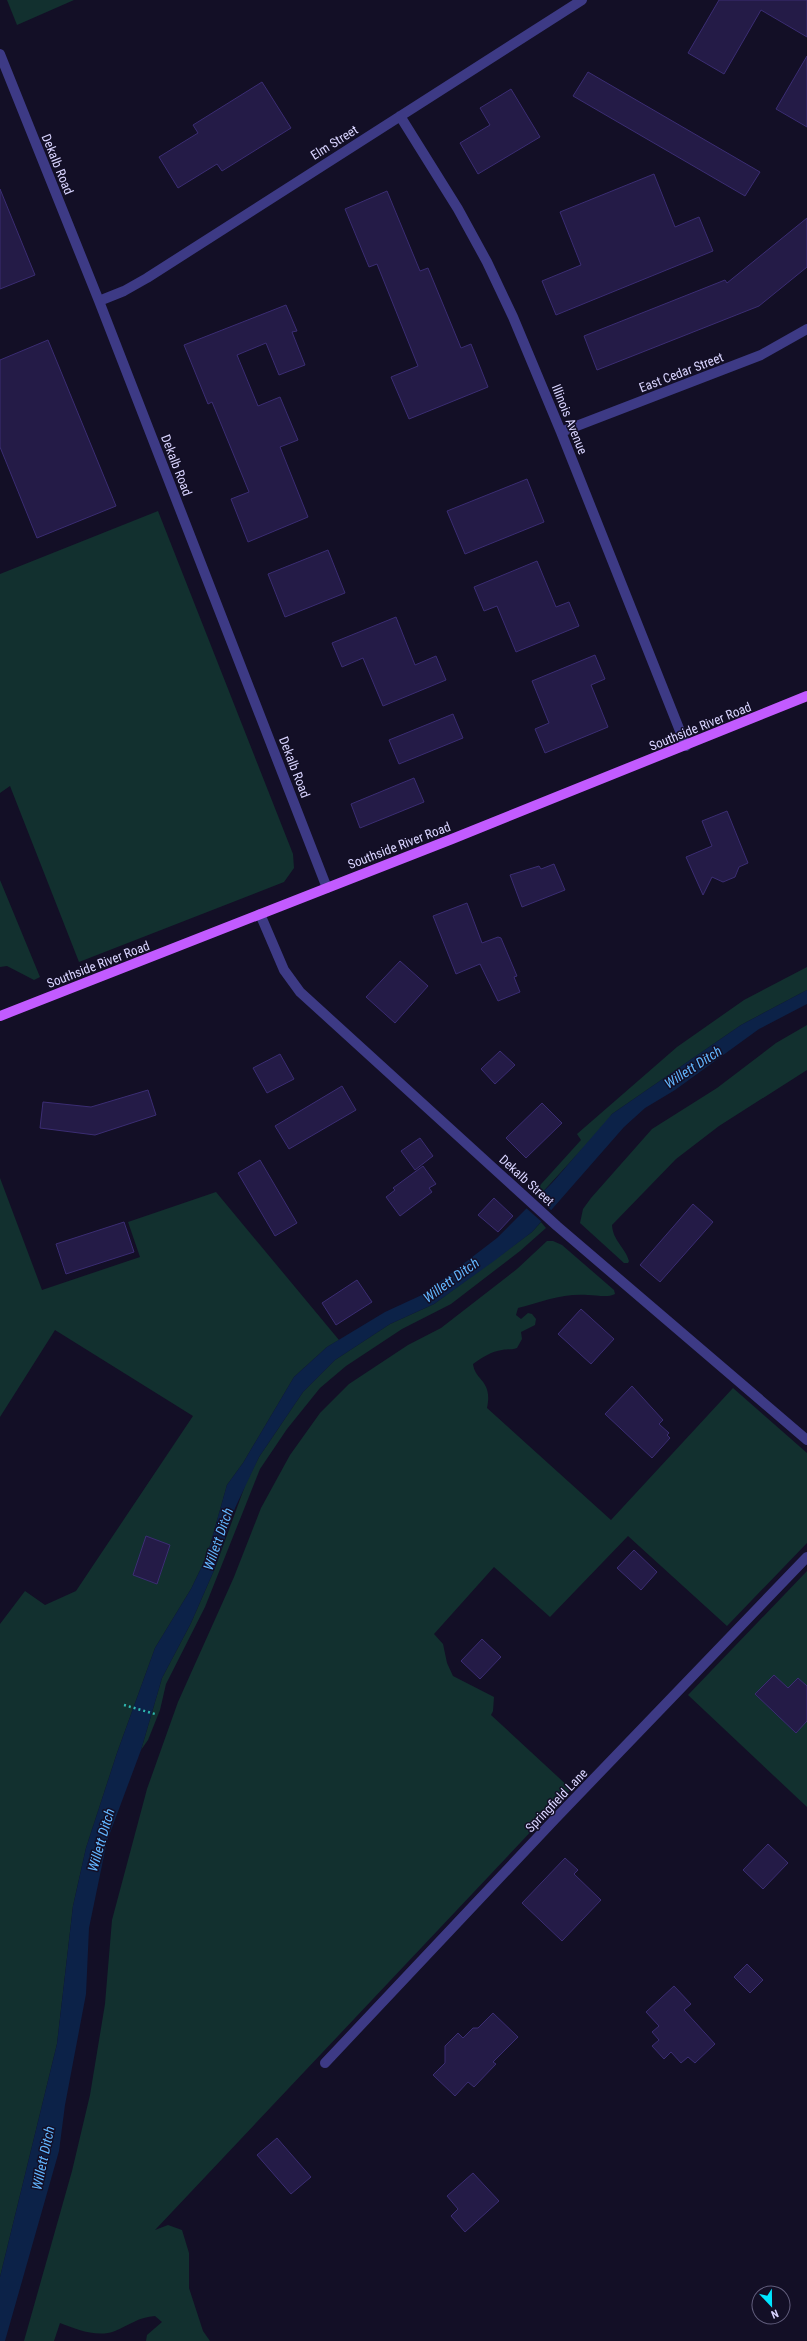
<svg xmlns="http://www.w3.org/2000/svg" width="807" height="2341" font-family="'Roboto Condensed',sans-serif">
<rect width="100%" height="100%" fill="#130f26"/>
<path fill="#12302f" d="M 7,0 L 74,0 L 17,25 Z
M 158,511 L 293,854 L 294,868 L 284,882 L 79,962 L 10,786 L 0,793 L 0,574 Z
M 0,880 L 40,977 L 34,980 L 7,966 L 0,967 Z
M 807,967 L 807,990 L 741,1025 L 612,1114 L 607,1122 L 538,1197 L 533,1193 L 581,1140 L 577,1134 L 677,1047 L 744,1000 Z
M 807,1025 L 807,1070 L 719,1126 L 676,1159 L 612,1225 C 613,1241 625,1247 629,1261 L 628,1263 L 624,1263 L 580,1223 L 583,1209 L 591,1198 L 652,1129 L 717,1088 L 776,1043 Z
M 0,1178 L 42,1290 L 140,1257 L 128,1222 L 216,1192 L 339,1340 L 327,1347 L 294,1377 L 243,1463 L 227,1485 L 207,1556 L 191,1589 L 155,1648 L 117,1753 L 86,1848 L 73,1906 L 57,2044 L 0,2277 L 0,1624 L 25,1591 L 45,1605 L 76,1591 L 193,1416 L 55,1330 L 0,1417 Z
M 541,1222 L 546,1228 L 520,1251 L 451,1304 L 402,1329 L 346,1366 L 320,1388 L 287,1429 L 260,1469 L 205,1607 L 166,1684 L 160,1710 L 148,1740 L 141,1750 L 162,1678 L 191,1623 L 215,1568 L 246,1483 L 259,1457 L 303,1392 L 335,1360 L 390,1324 L 434,1304 L 532,1232 Z
M 547,1241 L 553,1241 L 562,1245 L 614,1290 L 615,1294 C 607,1298 597,1295 588,1295 C 563,1293 541,1302 518,1308 L 516,1315 L 521,1319 L 528,1313 L 532,1314 L 536,1319 L 535,1325 L 521,1332 L 522,1339 L 517,1348 C 511,1350 508,1349 502,1350 C 492,1351 481,1358 473,1364 C 475,1381 493,1380 487,1408 L 611,1520 L 733,1388 L 807,1453 L 807,1543 L 727,1626 L 628,1536 L 550,1617 L 494,1567 L 434,1634 L 443,1644 L 447,1663 L 453,1676 L 494,1697 L 493,1711 L 491,1715 L 571,1789 L 155,2230 L 168,2225 L 182,2230 L 189,2253 L 189,2288 L 203,2331 L 210,2341 L 146,2341 L 147,2335 L 162,2322 L 155,2316 C 139,2317 129,2325 115,2331 C 97,2338 76,2329 60,2323 L 54,2341 L 24,2341 L 72,2171 L 90,2095 L 105,2004 L 112,1920 L 147,1789 L 178,1702 L 234,1577 L 261,1508 L 290,1455 L 320,1413 L 349,1384 L 408,1345 L 441,1328 L 517,1269 Z
M 807,1571 L 807,1807 L 688,1695 Z"/>
<path fill="#0c2248" d="M 807,990 L 807,1004 L 759,1029 L 675,1090 L 645,1108 L 624,1127 L 532,1232 L 494,1261 L 434,1304 L 390,1324 L 335,1360 L 303,1392 L 259,1457 L 235,1508 L 215,1568 L 191,1623 L 162,1678 L 141,1750 L 107,1841 L 89,1928 L 86,1994 L 65,2105 L 59,2151 L 5,2341 L 0,2341 L 0,2277 L 57,2044 L 73,1906 L 86,1848 L 117,1753 L 155,1648 L 191,1589 L 207,1556 L 227,1485 L 243,1463 L 294,1377 L 327,1347 L 385,1312 L 424,1294 L 497,1238 L 552,1183 L 612,1114 L 741,1025 Z"/>
<path fill="#130f26" d="M 536,1196 L 553,1212 L 543,1223 L 525,1207 Z"/>
<path fill="#241b47" stroke="#3b2d73" d="M 719,0 L 807,0 L 807,37 L 761,10 L 724,74 L 688,53 Z
M 807,56 L 807,127 L 776,109 Z
M 588,72 L 760,172 L 745,196 L 573,96 Z
M 262,82 L 291,128 L 222,171 L 217,164 L 178,188 L 159,157 L 198,133 L 193,125 Z
M 511,89 L 540,137 L 478,174 L 460,143 L 490,125 L 480,108 Z
M 654,174 L 675,227 L 699,217 L 713,251 L 556,315 L 542,281 L 581,265 L 560,212 Z
M 0,189 L 35,275 L 0,289 Z
M 387,191 L 420,271 L 428,268 L 461,348 L 471,344 L 488,387 L 409,419 L 391,377 L 418,366 L 377,264 L 369,267 L 345,209 Z
M 807,218 L 807,267 L 759,306 L 597,370 L 584,336 L 725,280 L 727,283 Z
M 286,305 L 297,331 L 292,332 L 305,365 L 279,375 L 266,343 L 237,355 L 258,406 L 280,397 L 298,440 L 280,447 L 308,517 L 248,542 L 231,499 L 249,492 L 212,402 L 208,404 L 184,345 Z
M 48,340 L 116,506 L 37,538 L 0,447 L 0,360 Z
M 527,479 L 544,522 L 465,554 L 447,511 Z
M 328,550 L 345,593 L 285,617 L 268,574 Z
M 537,561 L 556,607 L 569,602 L 579,626 L 516,652 L 497,606 L 484,611 L 474,587 Z
M 396,617 L 415,665 L 436,656 L 446,680 L 383,706 L 363,658 L 342,667 L 332,643 Z
M 595,655 L 605,679 L 591,685 L 608,727 L 545,753 L 535,729 L 549,723 L 532,681 Z
M 453,714 L 463,738 L 399,764 L 389,740 Z
M 414,778 L 424,802 L 360,828 L 351,804 Z
M 727,811 L 748,863 L 739,867 L 735,877 L 723,882 L 712,877 L 703,895 L 686,857 L 712,846 L 702,821 Z
M 554,864 L 565,890 L 522,907 L 510,875 L 539,866 L 541,869 Z
M 467,903 L 482,943 L 498,937 L 501,938 L 517,976 L 514,977 L 520,992 L 498,1001 L 480,964 L 456,974 L 433,916 Z
M 400,961 L 428,986 L 395,1023 L 366,997 Z
M 500,1051 L 515,1065 L 495,1084 L 481,1069 Z
M 280,1054 L 294,1079 L 267,1093 L 253,1068 Z
M 342,1086 L 356,1110 L 289,1149 L 275,1126 Z
M 148,1090 L 156,1115 L 95,1135 L 40,1128 L 43,1102 L 91,1107 Z
M 542,1103 L 562,1123 L 526,1158 L 506,1138 Z
M 420,1138 L 433,1156 L 415,1170 L 401,1151 Z
M 260,1160 L 297,1223 L 275,1236 L 238,1173 Z
M 423,1166 L 436,1184 L 429,1188 L 432,1192 L 400,1216 L 386,1197 L 395,1190 L 393,1188 Z
M 494,1198 L 513,1216 L 498,1232 L 478,1215 Z
M 693,1204 L 713,1222 L 660,1282 L 640,1265 Z
M 124,1222 L 134,1252 L 66,1274 L 56,1244 Z
M 357,1280 L 372,1302 L 336,1325 L 322,1303 Z
M 581,1309 L 614,1339 L 591,1364 L 558,1334 Z
M 632,1386 L 663,1420 L 659,1424 L 669,1433 L 667,1435 L 670,1438 L 652,1458 L 605,1414 Z
M 146,1536 L 170,1545 L 157,1584 L 133,1575 Z
M 634,1550 L 657,1572 L 641,1590 L 617,1568 Z
M 482,1639 L 501,1657 L 480,1679 L 461,1661 Z
M 774,1675 L 788,1688 L 798,1678 L 807,1686 L 807,1721 L 796,1733 L 755,1694 Z
M 768,1844 L 788,1863 L 763,1889 L 743,1870 Z
M 565,1858 L 578,1870 L 574,1874 L 601,1900 L 562,1941 L 522,1903 Z
M 747,1964 L 763,1980 L 750,1993 L 734,1977 Z
M 674,1986 L 691,2004 L 684,2010 L 715,2044 L 695,2063 L 688,2057 L 681,2063 L 671,2052 L 664,2059 L 652,2046 L 659,2040 L 652,2032 L 659,2026 L 646,2012 Z
M 493,2013 L 518,2037 L 493,2062 L 496,2064 L 474,2087 L 468,2082 L 455,2096 L 433,2075 L 445,2063 L 445,2046 L 458,2033 L 463,2038 L 473,2028 L 478,2028 Z
M 277,2138 L 311,2177 L 291,2194 L 257,2155 Z
M 473,2173 L 499,2201 L 465,2232 L 451,2216 L 458,2209 L 447,2196 Z"/>
<g fill="none" stroke-linecap="round" stroke-linejoin="round">
<path stroke="#2fb8b0" stroke-width="2.5" stroke-dasharray="2 3" stroke-linecap="butt" d="M 124,1705 L 155,1714"/>
<path stroke="#3d3a85" stroke-width="10" d="M 0,54 L 99,301 L 327,888
M 400,116 L 458,209 L 487,262 L 513,317 L 561,432 L 686,746
M 99,301 L 124,291 L 147,278 L 582,0
M 561,432 L 761,355 L 807,329
M 260,914 L 284,970 L 300,992 L 557,1226 L 807,1440
M 325,2063 L 555,1819 L 807,1557"/>
<path stroke="#c25bff" stroke-width="10" d="M 0,1016 L 452,839 L 807,696"/>
</g>
<g text-anchor="middle" stroke-width="3" stroke-linejoin="round" paint-order="stroke">
<g font-size="13" fill="#d9d4ff" stroke="#130f26">
<text transform="translate(334 142) rotate(-32)" y="5">Elm Street</text>
<text transform="translate(58 164) rotate(68)" y="5">Dekalb Road</text>
<text transform="translate(681 372) rotate(-21)" y="5">East Cedar Street</text>
<text transform="translate(570 419) rotate(68)" y="5">Illinois Avenue</text>
<text transform="translate(177 465) rotate(69)" y="5">Dekalb Road</text>
<text transform="translate(700 726) rotate(-22)" y="5">Southside River Road</text>
<text transform="translate(295 767) rotate(69)" y="5">Dekalb Road</text>
<text transform="translate(399 845) rotate(-21)" y="5">Southside River Road</text>
<text transform="translate(98 964) rotate(-21)" y="5">Southside River Road</text>
<text transform="translate(527 1180) rotate(42)" y="5">Dekalb Street</text>
<text transform="translate(556 1800) rotate(-46)" y="5">Springfield Lane</text>
</g>
<g font-size="14" font-style="italic" fill="#62b6ff" stroke="#130f26">
<text transform="translate(693 1067) rotate(-33)" y="5">Willett Ditch</text>
<text transform="translate(451 1280) rotate(-36)" y="5">Willett Ditch</text>
<text transform="translate(218 1539) rotate(-71)" y="5">Willett Ditch</text>
<text transform="translate(101 1840) rotate(-74)" y="5">Willett Ditch</text>
<text transform="translate(43 2158) rotate(-78)" y="5">Willett Ditch</text>
</g>
</g>
<g transform="translate(771 2305) rotate(158)"><circle r="19" fill="#130f26" stroke="#625e7d"/>
<path d="M0-3L7 15L0 10L-7 15Z" fill="#00e5ff"/>
<text y="-6" font-size="11" font-weight="bold" text-anchor="middle" fill="#d9d4ff">N</text>
</g>
</svg>
